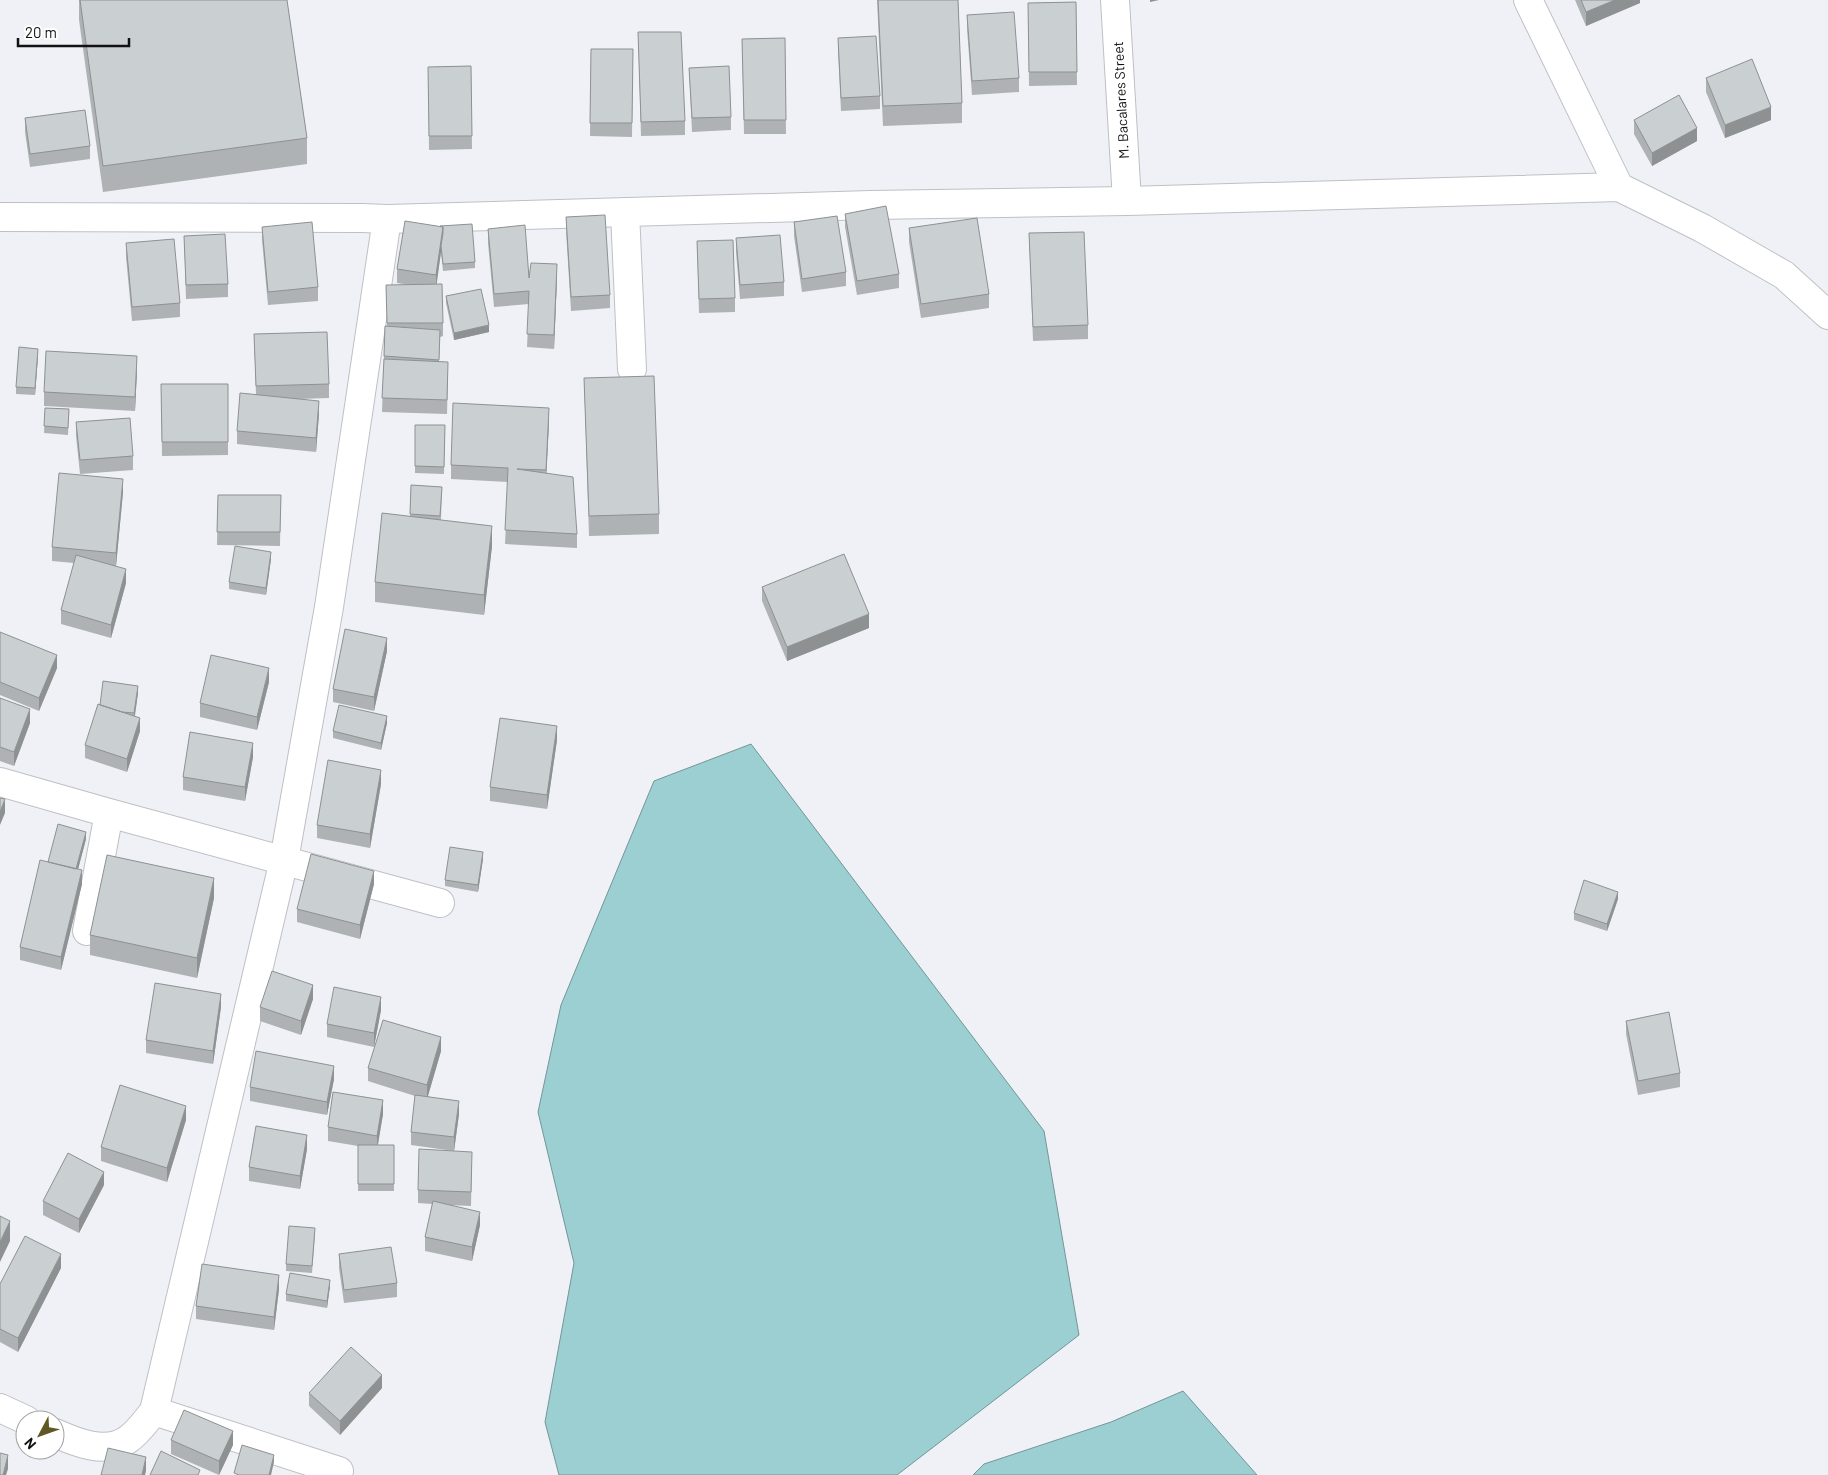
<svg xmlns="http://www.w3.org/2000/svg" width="1828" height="1475" font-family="Barlow,sans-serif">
<rect width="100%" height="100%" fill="#eff1f6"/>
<path fill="#9ccfd1" stroke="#729698" d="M 751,744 L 1044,1131 L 1079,1335 L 897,1475 L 559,1475 L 545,1422 L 574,1263 L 538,1112 L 561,1005 L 654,781 Z
M 1183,1391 L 1257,1475 L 973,1475 L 984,1464 L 1111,1422 Z"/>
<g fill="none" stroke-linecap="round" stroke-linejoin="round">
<defs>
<path id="street" d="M 1115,0 L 1127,201
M 1528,0 L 1619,187
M 625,212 L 632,369
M 0,217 L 362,218 L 387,219 L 871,205 L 1127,201 L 1619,187 L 1702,228 L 1784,275 L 1828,315
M 0,782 L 109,813 L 440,903
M 87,931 L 109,813
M 0,1408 L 26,1420
M 154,1411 L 339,1471
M 55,1433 C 75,1442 106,1455 127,1440 C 138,1433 146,1421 154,1411 L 284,860 L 329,607 L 387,219"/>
</defs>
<use href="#street" stroke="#bec0c4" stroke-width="30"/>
<use href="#street" stroke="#fff" stroke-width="28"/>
</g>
<path fill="#aeb2b4" d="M 79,0 L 287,0 L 307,138 L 307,164 L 103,192 L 79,20 Z
M 877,0 L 958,0 L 962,103 L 962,123 L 883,126 Z
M 1575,0 L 1640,0 L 1640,3 L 1586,26 Z
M 1076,2 L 1077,85 L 1029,86 L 1028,3 Z
M 967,15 L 1019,78 L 1019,92 L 972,95 L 967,29 Z
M 638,32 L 685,121 L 685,135 L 641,136 Z
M 785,38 L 786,134 L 744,134 L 742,39 Z
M 838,38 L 880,96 L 880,109 L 841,111 L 838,51 Z
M 591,49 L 633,49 L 632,137 L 590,136 Z
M 471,66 L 472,149 L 429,150 L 428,67 Z
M 689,68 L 731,117 L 731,130 L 692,132 Z
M 1706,78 L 1771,120 L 1725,138 L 1706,92 Z
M 25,118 L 90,146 L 90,159 L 30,167 L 25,132 Z
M 1634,120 L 1697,141 L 1652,166 L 1634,134 Z
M 845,214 L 899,274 L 899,288 L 857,295 L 845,227 Z
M 566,217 L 610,295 L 610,308 L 571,311 L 566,231 Z
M 405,221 L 475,262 L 475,268 L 443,271 L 441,252 L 436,284 L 443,323 L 443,336 L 440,337 L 439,361 L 448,375 L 447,414 L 382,412 L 385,326 L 387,326 L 386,285 L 410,285 L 397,283 L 397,269 Z
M 794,222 L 846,272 L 846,286 L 802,292 L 794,236 Z
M 262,227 L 318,287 L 318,301 L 268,305 L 262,240 Z
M 909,228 L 989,294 L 989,308 L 921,318 L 909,242 Z
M 488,229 L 529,278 L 557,278 L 554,349 L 527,347 L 529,304 L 494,307 L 488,243 Z
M 1029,233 L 1088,325 L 1088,339 L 1033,341 Z
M 184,236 L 228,284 L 228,297 L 186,299 Z
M 736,238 L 784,282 L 784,296 L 740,299 L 736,252 Z
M 697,241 L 735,298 L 735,312 L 699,313 Z
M 126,243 L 180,303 L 180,317 L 132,321 L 126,257 Z
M 446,296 L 489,332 L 454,340 L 446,303 Z
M 254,334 L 329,384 L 329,398 L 299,399 L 319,414 L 316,452 L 237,444 L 237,431 L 256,395 Z
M 38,356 L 35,395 L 16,394 L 16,387 Z
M 137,370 L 135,411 L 44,406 L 44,392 Z
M 584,378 L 659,514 L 659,534 L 589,536 Z
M 161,384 L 228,384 L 228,455 L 162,456 Z
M 45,408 L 69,409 L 68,435 L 44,433 Z
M 76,422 L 133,456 L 133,470 L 80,474 L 76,436 Z
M 549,422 L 546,474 L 577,534 L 577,548 L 505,544 L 508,482 L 451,479 L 451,465 Z
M 415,425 L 445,425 L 444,474 L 415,473 Z
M 411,485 L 442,487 L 441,520 L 492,546 L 484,615 L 375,602 L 375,582 L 410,516 Z
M 123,492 L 116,566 L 126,583 L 111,638 L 61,624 L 61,610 L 74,563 L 52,561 L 52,547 Z
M 218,495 L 281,495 L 280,546 L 217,545 Z
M 271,559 L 266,595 L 229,589 L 229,582 Z
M 762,587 L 869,628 L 787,661 L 762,601 Z
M 0,632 L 57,668 L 39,711 L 0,695 Z
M 387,651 L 374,711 L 333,702 L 333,689 Z
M 269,682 L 257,730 L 200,717 L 200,703 Z
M 138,693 L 135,716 L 140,731 L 127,772 L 85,758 L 85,745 L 100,705 Z
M 0,698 L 30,723 L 14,766 L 0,761 Z
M 387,723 L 381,750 L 333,738 L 333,731 Z
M 557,740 L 547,809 L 490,801 L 490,787 Z
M 253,757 L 245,801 L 183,790 L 183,777 Z
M 381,784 L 370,848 L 317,838 L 317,825 Z
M 86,839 L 78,869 L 82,884 L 61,970 L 20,960 L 20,947 L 48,862 Z
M 483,859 L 478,892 L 445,886 L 445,880 Z
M 374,884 L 360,939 L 297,922 L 297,909 Z
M 214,898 L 197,978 L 90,955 L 90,935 Z
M 1618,899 L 1607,931 L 1574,920 L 1574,913 Z
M 313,999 L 301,1035 L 260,1021 L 260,1007 Z
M 221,1007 L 213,1064 L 146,1053 L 146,1040 Z
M 381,1010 L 374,1047 L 327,1037 L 327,1024 Z
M 1626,1021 L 1680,1073 L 1680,1087 L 1638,1095 L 1626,1034 Z
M 441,1051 L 428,1096 L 459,1114 L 454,1151 L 411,1145 L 411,1132 L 415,1096 L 368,1081 L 368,1068 Z
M 334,1079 L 327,1115 L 250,1101 L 250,1087 Z
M 383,1114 L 378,1145 L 394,1145 L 394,1191 L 358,1191 L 358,1146 L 328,1141 L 328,1127 Z
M 186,1120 L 167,1182 L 101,1161 L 101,1147 Z
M 307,1149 L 300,1189 L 249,1181 L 249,1167 Z
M 472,1165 L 471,1206 L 449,1205 L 480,1225 L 472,1261 L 425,1251 L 425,1237 L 432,1204 L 418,1203 L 418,1190 Z
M 104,1185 L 79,1233 L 43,1215 L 43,1201 Z
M 315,1235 L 312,1273 L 286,1271 L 286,1264 Z
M 339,1254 L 397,1283 L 397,1297 L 344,1303 L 339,1268 Z
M 61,1268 L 18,1352 L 0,1342 L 0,1284 Z
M 330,1286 L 327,1308 L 286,1301 L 286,1294 Z
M 279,1289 L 274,1330 L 196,1319 L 196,1306 Z
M 382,1388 L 340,1435 L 309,1406 L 309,1393 Z
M 171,1440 L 233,1445 L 219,1475 L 171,1454 Z"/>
<path fill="#8d9192" d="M 1150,0 L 1159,0 L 1150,2 Z
M 1615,0 L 1640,0 L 1640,3 L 1586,26 L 1586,12 Z
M 1771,107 L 1771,120 L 1725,138 L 1725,125 Z
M 1697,128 L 1697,141 L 1652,166 L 1652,153 Z
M 443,227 L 443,240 L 441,246 L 441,252 L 436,289 L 436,275 Z
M 557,264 L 557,278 L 554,349 L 554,335 Z
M 489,325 L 489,332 L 454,340 L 454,333 Z
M 38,349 L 38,356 L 35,395 L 35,388 Z
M 137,356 L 137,370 L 135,411 L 135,397 Z
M 319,401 L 319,414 L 316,452 L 316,438 Z
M 549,408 L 549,422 L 546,484 L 546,470 Z
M 123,479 L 123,492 L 116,566 L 116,553 Z
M 492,526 L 492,546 L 484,615 L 484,595 Z
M 271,552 L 271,559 L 266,595 L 266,588 Z
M 126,569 L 126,583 L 111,638 L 111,625 Z
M 869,614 L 869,628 L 787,661 L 787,647 Z
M 387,638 L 387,651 L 374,711 L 374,697 Z
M 57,655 L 57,668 L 39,711 L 39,698 Z
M 269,668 L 269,682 L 257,730 L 257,717 Z
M 138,686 L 138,693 L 134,720 L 134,713 Z
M 30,709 L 30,723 L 14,766 L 14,752 Z
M 387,716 L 387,723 L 381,750 L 381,743 Z
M 140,718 L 140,731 L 127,772 L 127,759 Z
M 557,726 L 557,740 L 547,809 L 547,795 Z
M 253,743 L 253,757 L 245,801 L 245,787 Z
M 381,770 L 381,784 L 370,848 L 370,834 Z
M 5,799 L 5,813 L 0,825 L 0,812 Z
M 86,832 L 86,839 L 76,877 L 76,870 Z
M 483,852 L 483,859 L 478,892 L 478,885 Z
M 82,870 L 82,884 L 61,970 L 61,957 Z
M 374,871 L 374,884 L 360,939 L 360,925 Z
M 214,878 L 214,898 L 197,978 L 197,958 Z
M 1618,892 L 1618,899 L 1607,931 L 1607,924 Z
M 313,985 L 313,999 L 301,1035 L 301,1021 Z
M 221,994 L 221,1007 L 213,1064 L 213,1051 Z
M 381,997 L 381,1010 L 374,1047 L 374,1033 Z
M 441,1037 L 441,1051 L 427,1099 L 427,1085 Z
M 334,1066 L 334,1079 L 327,1115 L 327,1102 Z
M 383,1100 L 383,1114 L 377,1149 L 377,1136 Z
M 459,1101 L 459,1114 L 454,1151 L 454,1137 Z
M 186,1106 L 186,1120 L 167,1182 L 167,1168 Z
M 307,1135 L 307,1149 L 300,1189 L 300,1176 Z
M 104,1172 L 104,1185 L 79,1233 L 79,1219 Z
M 480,1212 L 480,1225 L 472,1261 L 472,1247 Z
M 10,1221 L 10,1241 L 0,1262 L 0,1242 Z
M 61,1254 L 61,1268 L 18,1352 L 18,1338 Z
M 279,1275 L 279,1289 L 274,1330 L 274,1317 Z
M 330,1280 L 330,1286 L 327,1308 L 327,1301 Z
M 382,1375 L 382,1388 L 340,1435 L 340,1421 Z
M 233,1431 L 233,1445 L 219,1475 L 219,1461 Z
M 8,1455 L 8,1469 L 6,1475 L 3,1475 Z
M 274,1455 L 274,1462 L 271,1475 L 269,1475 Z
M 146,1457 L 146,1471 L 145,1475 L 142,1475 Z"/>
<path fill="#cacfd1" stroke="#8d9192" d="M 80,0 L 287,0 L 307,138 L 103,166 Z
M 878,0 L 958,0 L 962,103 L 883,106 Z
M 1581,0 L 1615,0 L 1586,12 Z
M 1076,2 L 1077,72 L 1029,72 L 1028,3 Z
M 1014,12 L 1019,78 L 972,81 L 967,15 Z
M 638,32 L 681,32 L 685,121 L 641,122 Z
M 876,36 L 880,96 L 841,98 L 838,38 Z
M 785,38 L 786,120 L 744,120 L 742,39 Z
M 591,49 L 633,49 L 632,123 L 590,123 Z
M 1752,59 L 1771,107 L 1725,125 L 1706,78 Z
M 471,66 L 472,136 L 429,136 L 428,67 Z
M 729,66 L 731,117 L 692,118 L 689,68 Z
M 1679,95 L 1697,128 L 1652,153 L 1634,120 Z
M 85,110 L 90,146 L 30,154 L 25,118 Z
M 886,206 L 899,274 L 857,281 L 845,214 Z
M 605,215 L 610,295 L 571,297 L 566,217 Z
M 837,216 L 846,272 L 802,279 L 794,222 Z
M 977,218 L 989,294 L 921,304 L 909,228 Z
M 405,221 L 443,227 L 436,275 L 397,269 Z
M 312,222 L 318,287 L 268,292 L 262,227 Z
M 472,224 L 475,262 L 443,264 L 441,246 L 443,233 L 443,227 L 440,226 Z
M 525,225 L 529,278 L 531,263 L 557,264 L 554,335 L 527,334 L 529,291 L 494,294 L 488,229 Z
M 1084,232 L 1088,325 L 1033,327 L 1029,233 Z
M 225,234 L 228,284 L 186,285 L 184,236 Z
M 780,235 L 784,282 L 740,285 L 736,238 Z
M 174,239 L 180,303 L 132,307 L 126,243 Z
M 733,240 L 735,298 L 699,299 L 697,241 Z
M 442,284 L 443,323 L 387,323 L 386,285 Z
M 481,289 L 489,325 L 454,333 L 446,296 Z
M 385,326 L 440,330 L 439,360 L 384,356 Z
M 327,332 L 329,384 L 256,386 L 254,334 Z
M 19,347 L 38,349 L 35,388 L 16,387 Z
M 46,351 L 137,356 L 135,397 L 44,392 Z
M 384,359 L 448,362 L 447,400 L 382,398 Z
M 654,376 L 659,514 L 589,516 L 584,378 Z
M 161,384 L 228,384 L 228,442 L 162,442 Z
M 240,393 L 319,401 L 316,438 L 237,431 Z
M 453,403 L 549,408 L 546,470 L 517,469 L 573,477 L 577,534 L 505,530 L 508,468 L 451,465 Z
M 45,408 L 69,409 L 68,428 L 44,426 Z
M 130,418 L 133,456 L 80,460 L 76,422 Z
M 415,425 L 445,425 L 444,467 L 415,466 Z
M 59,473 L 123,479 L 116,553 L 52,547 Z
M 411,485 L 442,487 L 440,516 L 410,514 Z
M 218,495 L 281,495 L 280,532 L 217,532 Z
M 382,513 L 492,526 L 484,595 L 375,582 Z
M 235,546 L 271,552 L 266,588 L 229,582 Z
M 844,554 L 869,614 L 787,647 L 762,587 Z
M 76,555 L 126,569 L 111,625 L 61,610 Z
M 345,629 L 387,638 L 374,697 L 333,689 Z
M 0,632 L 57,655 L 39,698 L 0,682 Z
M 211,655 L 269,668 L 257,717 L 200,703 Z
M 103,681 L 138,686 L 134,713 L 122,712 L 100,705 Z
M 0,698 L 30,709 L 14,752 L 0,747 Z
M 98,704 L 140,718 L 127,759 L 85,745 Z
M 339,705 L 387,716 L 381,743 L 333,731 Z
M 500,718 L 557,726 L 547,795 L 490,787 Z
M 190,732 L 253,743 L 245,787 L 183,777 Z
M 328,760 L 381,770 L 370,834 L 317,825 Z
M 0,798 L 5,799 L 0,812 Z
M 58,824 L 86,832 L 76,869 L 48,862 Z
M 450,847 L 483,852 L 478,885 L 445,880 Z
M 311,854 L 374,871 L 360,925 L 297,909 Z
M 107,855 L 214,878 L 197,958 L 90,935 Z
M 40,860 L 82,870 L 61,957 L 20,947 Z
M 1584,880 L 1618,892 L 1607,924 L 1574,913 Z
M 272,971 L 313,985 L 301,1021 L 260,1007 Z
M 155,983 L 221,994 L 213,1051 L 146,1040 Z
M 334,987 L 381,997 L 374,1033 L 327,1024 Z
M 1669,1012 L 1680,1073 L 1638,1081 L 1626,1021 Z
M 383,1020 L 441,1037 L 427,1085 L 368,1068 Z
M 256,1051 L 334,1066 L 327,1102 L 250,1087 Z
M 120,1085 L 186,1106 L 167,1168 L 101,1147 Z
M 333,1092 L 383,1100 L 377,1136 L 328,1127 Z
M 415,1095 L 459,1101 L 454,1137 L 411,1132 Z
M 256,1126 L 307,1135 L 300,1176 L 249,1167 Z
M 358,1145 L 394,1145 L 394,1184 L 358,1184 Z
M 419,1149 L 472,1152 L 471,1192 L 418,1190 Z
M 68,1153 L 104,1172 L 79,1219 L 43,1201 Z
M 433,1201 L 480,1212 L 472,1247 L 425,1237 Z
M 0,1216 L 10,1221 L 0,1242 Z
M 289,1226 L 315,1228 L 312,1266 L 286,1264 Z
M 25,1236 L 61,1254 L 18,1338 L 0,1329 L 0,1284 Z
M 391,1247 L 397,1283 L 344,1290 L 339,1254 Z
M 202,1264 L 279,1275 L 274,1317 L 196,1306 Z
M 290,1273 L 330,1280 L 327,1301 L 286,1294 Z
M 351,1347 L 382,1375 L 340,1421 L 309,1393 Z
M 184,1410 L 233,1431 L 219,1461 L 171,1440 Z
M 242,1445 L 274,1455 L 269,1475 L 239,1475 L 234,1473 Z
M 108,1448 L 146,1457 L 142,1475 L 101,1475 Z
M 161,1451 L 200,1470 L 198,1475 L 150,1475 Z
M 0,1453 L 8,1455 L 3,1475 L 0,1475 Z"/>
<g text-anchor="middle" stroke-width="4.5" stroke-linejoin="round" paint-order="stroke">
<g font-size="14" fill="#111213" stroke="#fff">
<text transform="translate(1121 100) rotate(-93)" y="5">M. Bacalares Street</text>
</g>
</g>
<g transform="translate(40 1435) rotate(229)"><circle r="24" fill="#ffffff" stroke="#a0a0a1"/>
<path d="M0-4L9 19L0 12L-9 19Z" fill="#5d5824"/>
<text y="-8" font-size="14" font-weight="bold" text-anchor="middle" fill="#111213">N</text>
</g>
<path d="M18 38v8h111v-8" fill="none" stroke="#111213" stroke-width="2.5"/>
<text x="25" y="38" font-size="15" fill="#111213" stroke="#ffffff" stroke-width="4" paint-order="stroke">20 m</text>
</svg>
